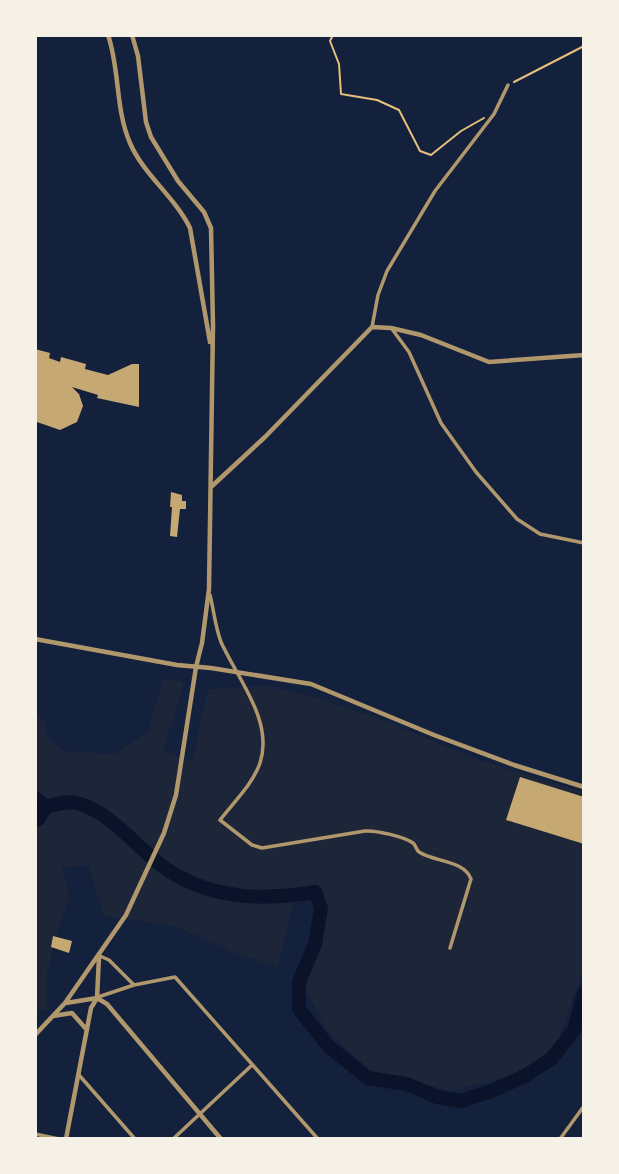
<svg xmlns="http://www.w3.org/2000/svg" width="619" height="1174" font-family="Signika,sans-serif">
<rect width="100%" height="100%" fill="#14213d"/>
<path fill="#1d2539" d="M 164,679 L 184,682 L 163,751 L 192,762 L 208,689 L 265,686 L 310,696 L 380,719 L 479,760 L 584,792 L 584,967 L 556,1046 L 519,1074 L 451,1091 L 371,1071 L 330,1034 L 305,990 L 322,926 L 319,889 L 295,888 L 288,927 L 278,967 L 238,954 L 175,926 L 104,916 L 88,865 L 62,867 L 70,897 L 60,922 L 47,973 L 47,1010 L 35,1010 L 35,828 L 43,825 L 41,793 L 35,792 L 35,710 L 45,722 L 47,738 L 65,751 L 114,754 L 147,733 Z"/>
<path fill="#0b132b" d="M 35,792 L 40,793 L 55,805 L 43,825 L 35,828 Z"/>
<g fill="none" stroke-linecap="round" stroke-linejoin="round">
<path stroke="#0b132b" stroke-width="14" d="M 35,810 C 47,807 64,800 77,803 C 117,814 141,856 176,875 C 220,900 266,900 315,892 L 321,908 L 315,944 L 299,982 L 299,1009 L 329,1047 L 368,1078 L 407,1084 L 437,1097 L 461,1101 L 494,1090 L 525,1076 L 552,1058 L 574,1030 L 584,993"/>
</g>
<path fill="#c6a872" d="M 35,349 L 50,353 L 49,358 L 60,362 L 61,357 L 86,364 L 85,369 L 108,375 L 132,364 L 139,364 L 139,407 L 97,398 L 98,395 L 72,387 L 79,394 L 83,406 L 77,422 L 60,430 L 37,422 L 35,420 Z
M 171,492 L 182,495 L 182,501 L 186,501 L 186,509 L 180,509 L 177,537 L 170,536 L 172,507 L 170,507 Z
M 520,777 L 584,797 L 584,844 L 506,820 Z
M 53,936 L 72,941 L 69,953 L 51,947 Z"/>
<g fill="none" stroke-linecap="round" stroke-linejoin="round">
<path stroke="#e5c07b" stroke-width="2" d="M 333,35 L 330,41 L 339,64 L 341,94 L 377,100 L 399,110 L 420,151 L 431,155 L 461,131 L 484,118
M 514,82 L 584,46"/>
<path stroke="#b1986c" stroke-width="3.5" d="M 372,327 L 378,295 L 387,271 L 435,191 L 494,114 L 508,85
M 392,329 L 409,352 L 441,423 L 476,472 L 517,519 L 540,534 L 584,543
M 210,595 C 214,611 215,626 221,642 C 237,678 274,721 260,763 C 253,784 233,803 220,820 L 252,845 L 262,848 L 365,831 C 376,830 405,837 413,843 C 416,845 416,850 419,852 C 434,862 464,860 471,879 L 450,948
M 100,956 L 109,960 L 134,985
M 98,997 L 134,985 L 175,977 L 318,1139
M 79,1075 L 135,1139
M 35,1134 L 59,1139
M 173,1139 L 251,1066
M 560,1139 L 584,1106"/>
<path stroke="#b1986c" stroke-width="4.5" d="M 108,35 C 120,70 115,108 130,143 C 143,174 175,197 190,228 L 210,342
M 211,487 L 265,437 L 372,327 L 391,328 L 421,335 L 489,362 L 584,355
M 35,639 L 177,665 L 211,668 L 311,684 L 434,735 L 514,765 L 584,787
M 99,957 L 97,998 L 107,1004 L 221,1139
M 66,1003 L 97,998
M 53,1016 L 72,1013 L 87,1030
M 35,1035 L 65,1003 L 126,915 L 164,833 L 176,795 L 196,667 L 202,643 L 209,589 L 213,325 L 211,228 L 204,212 L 178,181 L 151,137 L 146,122 L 138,56 L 132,35
M 66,1139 L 91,1008 L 97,998"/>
</g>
<rect width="619" height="1174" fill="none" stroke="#f6f1e7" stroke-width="74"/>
</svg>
